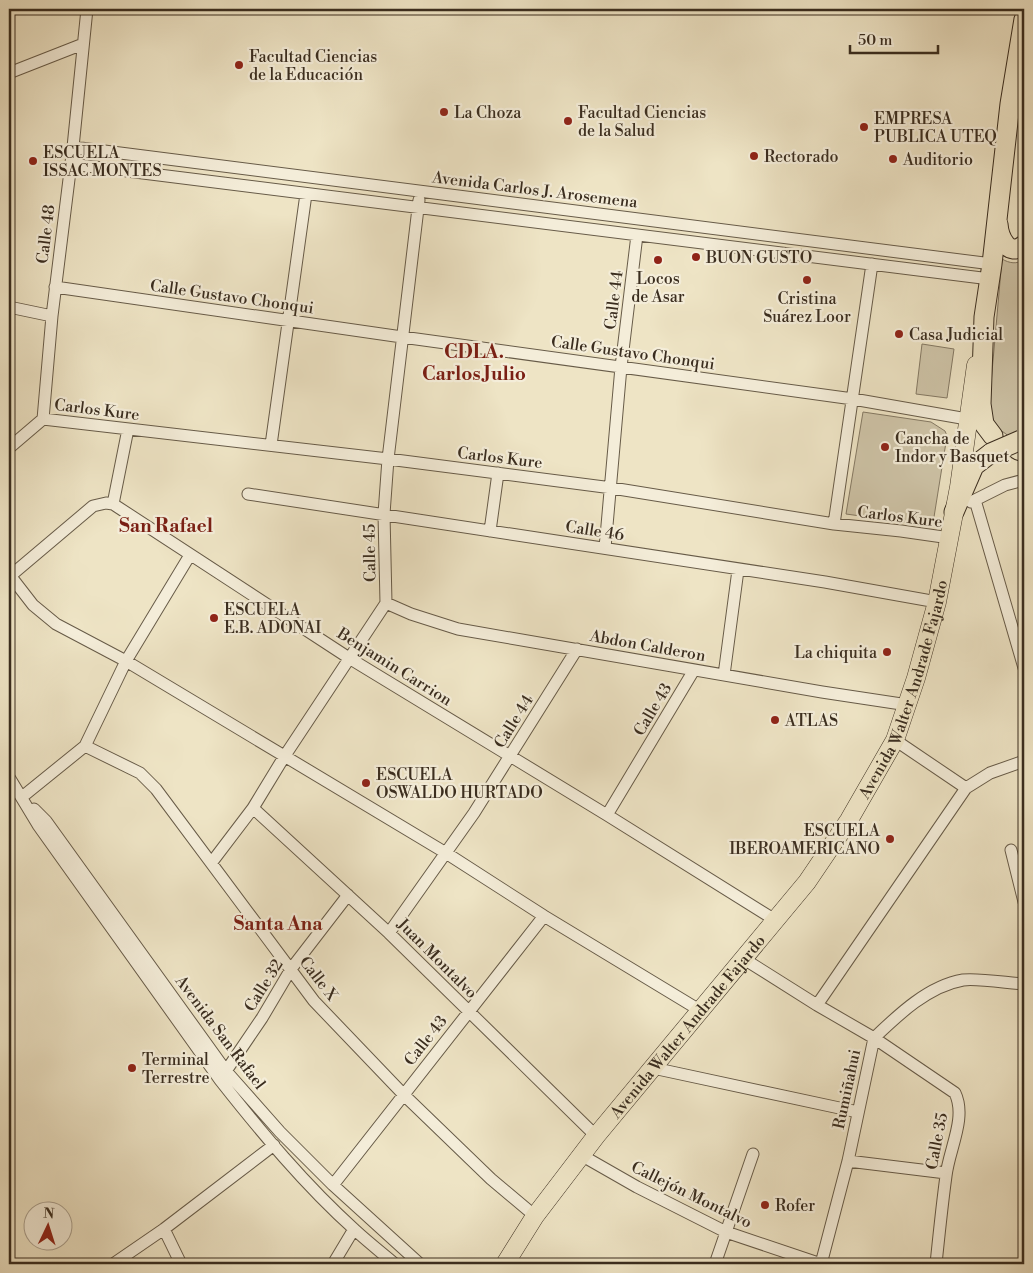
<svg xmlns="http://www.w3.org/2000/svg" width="1033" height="1273" font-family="'Libre Bodoni',serif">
<rect width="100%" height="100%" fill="#eee4c5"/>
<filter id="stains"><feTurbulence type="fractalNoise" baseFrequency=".004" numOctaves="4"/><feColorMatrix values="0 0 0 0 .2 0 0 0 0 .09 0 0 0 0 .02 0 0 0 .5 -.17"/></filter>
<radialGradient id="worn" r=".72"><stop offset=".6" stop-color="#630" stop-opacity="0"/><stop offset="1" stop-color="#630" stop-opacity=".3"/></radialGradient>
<path fill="#cfc5a9" stroke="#847964" d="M 1002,259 C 1009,263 1017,265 1024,259 L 1024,429 L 1010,437 L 995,426 L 989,406 Z
M 922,344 L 954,349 L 947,398 L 916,394 Z
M 863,412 L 931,422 L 945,431 L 947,436 L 934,517 L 926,525 L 846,514 Z"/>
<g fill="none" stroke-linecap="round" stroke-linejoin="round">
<defs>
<path id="minor" d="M 9,11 L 13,9
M 9,73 L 83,44
M 73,147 L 992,264
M 71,164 L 990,279
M 55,287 L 402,337 L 853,399 L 967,419
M 9,307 L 52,316
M 43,419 L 388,459 L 612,488 L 834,524 L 901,531 L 950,538
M 271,445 L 306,194
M 9,448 L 43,419 L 52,316 L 73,147 L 87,9
M 248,494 L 825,582 L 937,602
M 975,500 L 1024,668
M 971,502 L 1005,485 L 1024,480
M 113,504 L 128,429
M 834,524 L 872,264
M 490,531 L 498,473
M 605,548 L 621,367 L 637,235
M 9,574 L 33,605 L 56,624 L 126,661 L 446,853 L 544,916 L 701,1011
M 9,577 L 93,506 L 106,503 L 113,504 L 349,658 L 607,815 L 775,920
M 386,603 L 411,614 L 458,629 L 822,692 L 908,705
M 724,675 L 738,570
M 85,746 L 126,661 L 190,555
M 9,777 L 38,825 L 220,1080 C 261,1132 305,1185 355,1230 C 368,1242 382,1253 395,1264
M 966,788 L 990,773 L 1024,761
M 22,797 L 85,746 L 140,773 L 156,789 L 314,1001 L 404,1095 L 491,1179 L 535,1216
M 253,808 L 389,933 L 596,1136
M 34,809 L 46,821 L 226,1071 L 280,1132 L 333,1185 L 420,1264
M 607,815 L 694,670
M 1011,850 L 1024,902
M 212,862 L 253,808 L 284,757 L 386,603 L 384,514 L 388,459 L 419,200
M 389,933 L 474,813 L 577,649
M 744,959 L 817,1005 L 874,1038 L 848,1161 L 821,1264
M 817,1005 L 966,788 L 895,740
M 653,1068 L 858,1112
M 226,1071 L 262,1018 L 291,969 L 348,895
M 581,1155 L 637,1187 L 726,1232 L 821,1264
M 848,1161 L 946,1173
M 333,1185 L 544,916
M 164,1229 L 181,1264
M 113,1264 L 164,1229 L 274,1145
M 333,1264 L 354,1229
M 715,1264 L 753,1154
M 936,1264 C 939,1235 942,1205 946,1176 C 949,1149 967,1118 955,1093 L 874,1038 C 898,1015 928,986 963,980 C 977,978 1008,983 1024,984"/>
<g id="primary">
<path id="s1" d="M 505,1264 L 535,1216 L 596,1136 L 807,882 L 849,820 L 895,740 L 916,678 L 937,602 L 959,487 L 976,365"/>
</g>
<path id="trunk" d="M 998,224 C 999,237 1008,258 1024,245
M 993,436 L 984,424 L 981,404 L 984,317 L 992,264 L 1010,104 L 1024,19
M 1018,450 L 1024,452
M 954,512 L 974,466 L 991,453"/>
</defs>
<use href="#minor" stroke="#675b48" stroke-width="13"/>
<use href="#primary" stroke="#3a2d1f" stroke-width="19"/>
<use href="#trunk" stroke="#3a2d1f" stroke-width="21"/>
<use href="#minor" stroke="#f4edd9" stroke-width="11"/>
<use href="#primary" stroke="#eee4c5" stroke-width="18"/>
<use href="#trunk" stroke="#eee4c5" stroke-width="19"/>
<defs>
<path id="trunk-bridge" d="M 991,453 L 1021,440"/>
</defs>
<use href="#trunk-bridge" stroke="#3a2d1f" stroke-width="21" stroke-linecap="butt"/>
<use href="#trunk-bridge" stroke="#eee4c5" stroke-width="19"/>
</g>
<g fill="#8f2418" stroke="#f4edd9" stroke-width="2">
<circle cx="239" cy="65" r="5"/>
<circle cx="444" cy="112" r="5"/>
<circle cx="568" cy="121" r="5"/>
<circle cx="864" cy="127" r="5"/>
<circle cx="754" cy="156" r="5"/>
<circle cx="893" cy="159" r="5"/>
<circle cx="33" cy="161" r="5"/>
<circle cx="696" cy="257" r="5"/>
<circle cx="658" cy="260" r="5"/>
<circle cx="807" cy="280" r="5"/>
<circle cx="899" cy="334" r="5"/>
<circle cx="885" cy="447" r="5"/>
<circle cx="214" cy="618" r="5"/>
<circle cx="887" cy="652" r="5"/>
<circle cx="775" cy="720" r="5"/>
<circle cx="366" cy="783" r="5"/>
<circle cx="890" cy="839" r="5"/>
<circle cx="132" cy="1068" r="5"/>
<circle cx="765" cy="1205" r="5"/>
</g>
<g text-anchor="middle" stroke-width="4.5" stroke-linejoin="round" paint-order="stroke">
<g font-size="16" fill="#3a2d1f" stroke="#f4edd9" text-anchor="start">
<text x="249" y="62">Facultad Ciencias<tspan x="249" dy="18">de la Educación</tspan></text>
<text x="454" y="118">La Choza</text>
<text x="578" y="118">Facultad Ciencias<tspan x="578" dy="18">de la Salud</tspan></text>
<text x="874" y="124">EMPRESA<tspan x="874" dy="18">PUBLICA UTEQ</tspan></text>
<text x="43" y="158">ESCUELA<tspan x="43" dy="18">ISSAC MONTES</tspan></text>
<text x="764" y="162">Rectorado</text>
<text x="903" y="165">Auditorio</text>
<text x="706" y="263">BUON GUSTO</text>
<text x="658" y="284" text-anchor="middle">Locos<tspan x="658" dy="18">de Asar</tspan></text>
<text x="807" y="304" text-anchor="middle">Cristina<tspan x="807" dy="18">Suárez Loor</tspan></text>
<text x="909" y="340">Casa Judicial</text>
<text x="895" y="444">Cancha de<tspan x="895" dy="18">Indor y Basquet</tspan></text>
<text x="224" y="615">ESCUELA<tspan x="224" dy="18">E.B. ADONAI</tspan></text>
<text x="877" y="658" text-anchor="end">La chiquita</text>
<text x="785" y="726">ATLAS</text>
<text x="376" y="780">ESCUELA<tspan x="376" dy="18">OSWALDO HURTADO</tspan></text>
<text x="880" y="836" text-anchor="end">ESCUELA<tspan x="880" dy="18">IBEROAMERICANO</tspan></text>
<text x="142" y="1065">Terminal<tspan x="142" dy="18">Terrestre</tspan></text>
<text x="775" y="1211">Rofer</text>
</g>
<g font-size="16" fill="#3a2d1f" stroke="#f4edd9">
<text transform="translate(535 189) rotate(7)" y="6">Avenida Carlos J. Arosemena</text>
<text transform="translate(45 234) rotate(-83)" y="6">Calle 48</text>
<text transform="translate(232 296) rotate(8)" y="6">Calle Gustavo Chonqui</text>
<text transform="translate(613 300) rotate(-83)" y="6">Calle 44</text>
<text transform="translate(633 352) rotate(8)" y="6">Calle Gustavo Chonqui</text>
<text transform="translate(97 409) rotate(7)" y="6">Carlos Kure</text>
<text transform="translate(500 457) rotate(7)" y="6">Carlos Kure</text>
<text transform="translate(900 516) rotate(7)" y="6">Carlos Kure</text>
<text transform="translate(595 530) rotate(9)" y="6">Calle 46</text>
<text transform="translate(369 553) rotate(-91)" y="6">Calle 45</text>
<text transform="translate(648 645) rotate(10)" y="6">Abdon Calderon</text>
<text transform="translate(395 666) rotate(32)" y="6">Benjamin Carrion</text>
<text dy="6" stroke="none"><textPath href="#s1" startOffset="705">Avenida Walter Andrade Fajardo</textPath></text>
<text transform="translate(652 709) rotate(-59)" y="6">Calle 43</text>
<text transform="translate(513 721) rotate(-58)" y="6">Calle 44</text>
<text transform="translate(438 958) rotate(45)" y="6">Juan Montalvo</text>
<text transform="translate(319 978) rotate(52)" y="6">Calle X</text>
<text transform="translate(263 985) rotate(-58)" y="6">Calle 32</text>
<text dy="6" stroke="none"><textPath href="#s1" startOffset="300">Avenida Walter Andrade Fajardo</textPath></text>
<text transform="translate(221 1032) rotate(53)" y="6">Avenida San Rafael</text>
<text transform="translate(425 1040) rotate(-52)" y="6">Calle 43</text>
<text transform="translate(846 1089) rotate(-78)" y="6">Rumiñahui</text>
<text transform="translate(936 1141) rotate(-79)" y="6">Calle 35</text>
<text transform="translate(692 1194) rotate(26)" y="6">Callejón Montalvo</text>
</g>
<g font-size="19" font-weight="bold" fill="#7a1f14" stroke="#f4edd9">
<text x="474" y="358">CDLA.<tspan x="474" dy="22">Carlos Julio</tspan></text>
<text x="166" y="532">San Rafael</text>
<text x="278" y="930">Santa Ana</text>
</g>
</g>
<rect width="1033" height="1273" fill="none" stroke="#eee4c5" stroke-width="30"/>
<rect x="10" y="10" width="1013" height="1253" fill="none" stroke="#3a2d1f" stroke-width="2.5"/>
<rect x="15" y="15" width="1003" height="1243" fill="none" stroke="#3a2d1f"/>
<g transform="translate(48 1226) rotate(4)"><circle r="24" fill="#f4edd9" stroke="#aaa08f"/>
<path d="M0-4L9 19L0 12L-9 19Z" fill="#8f2418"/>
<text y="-8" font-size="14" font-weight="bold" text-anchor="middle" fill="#3a2d1f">N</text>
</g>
<path d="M850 45v8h88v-8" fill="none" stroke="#3a2d1f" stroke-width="2.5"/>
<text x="858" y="45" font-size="15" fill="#3a2d1f" stroke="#f4edd9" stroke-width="4" paint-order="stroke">50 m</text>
<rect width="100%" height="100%" filter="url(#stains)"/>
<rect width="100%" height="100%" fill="url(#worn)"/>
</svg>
